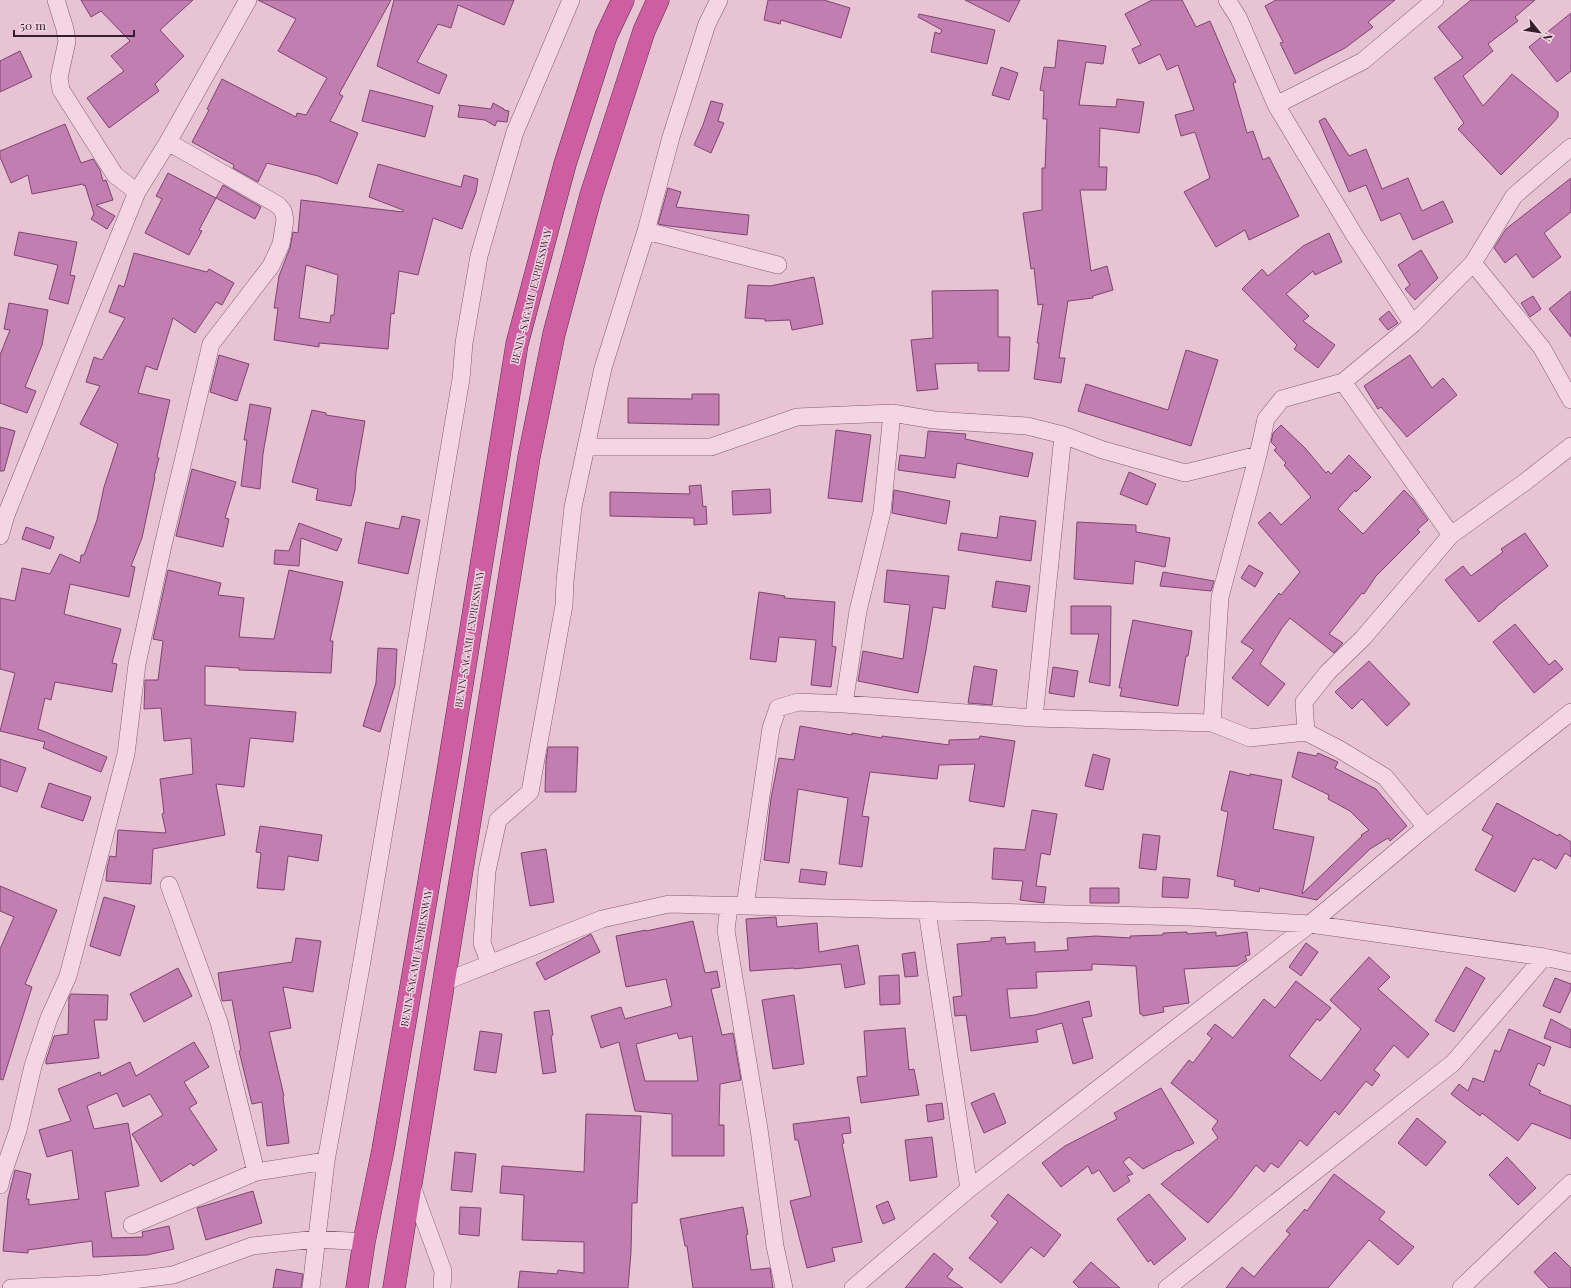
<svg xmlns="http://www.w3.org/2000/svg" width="1571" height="1288" font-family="'Playfair Display',serif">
<rect width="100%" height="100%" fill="#e8c3d4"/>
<path fill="#c27db1" stroke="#7d4570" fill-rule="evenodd" d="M 81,0 L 193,0 L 160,30 L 184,56 L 155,84 L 159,91 L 109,128 L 87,98 L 124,71 L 111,56 L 130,41 L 101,11 L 91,17 Z
M 258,0 L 391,0 L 339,94 L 343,96 L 330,121 L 358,133 L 337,184 L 318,176 L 267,163 L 258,182 L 233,168 L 234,165 L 192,142 L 209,110 L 207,109 L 222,79 L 296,117 L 297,113 L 306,115 L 327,78 L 278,51 L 296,19 Z
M 394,0 L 514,0 L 504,25 L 458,5 L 451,28 L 438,24 L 417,62 L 447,75 L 439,94 L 377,66 Z
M 768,0 L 824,0 L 850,8 L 841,38 L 781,20 L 780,24 L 764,20 Z
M 965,0 L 1020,0 L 1009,22 Z
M 1152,0 L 1182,0 L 1196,27 L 1210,21 L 1236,82 L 1233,83 L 1247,133 L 1253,131 L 1263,160 L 1269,157 L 1299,216 L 1249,240 L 1245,230 L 1216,247 L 1184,192 L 1210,178 L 1195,132 L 1181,136 L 1175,115 L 1194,110 L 1178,65 L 1167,70 L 1160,54 L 1139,64 L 1132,49 L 1141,45 L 1125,14 Z
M 1276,0 L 1395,0 L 1368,22 L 1373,27 L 1345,48 L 1295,74 L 1280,43 L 1283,42 L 1265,6 Z
M 1471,0 L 1535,0 L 1515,17 L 1518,21 L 1488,44 L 1493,51 L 1463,76 L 1483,106 L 1512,74 L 1558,112 L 1558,117 L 1551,125 L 1501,175 L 1458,129 L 1464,123 L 1434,78 L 1463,58 L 1438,27 Z
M 1571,13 L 1571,71 L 1557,82 L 1529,47 Z
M 919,14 L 995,30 L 987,64 L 931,52 L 935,32 L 940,34 L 942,30 L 918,17 Z
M 1058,40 L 1106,46 L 1103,64 L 1086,62 L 1079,105 L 1116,107 L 1117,99 L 1144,102 L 1139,133 L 1100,128 L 1099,167 L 1107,167 L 1106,190 L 1080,190 L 1091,271 L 1107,266 L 1113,290 L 1093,296 L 1093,298 L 1068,301 L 1059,358 L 1065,358 L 1061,383 L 1034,379 L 1039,343 L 1037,343 L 1043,304 L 1038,305 L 1034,268 L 1031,269 L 1023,213 L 1042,210 L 1042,168 L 1045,168 L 1047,119 L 1043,119 L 1044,91 L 1040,90 L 1044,67 L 1055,68 Z
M 20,51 L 32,77 L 0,92 L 0,61 Z
M 1001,67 L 1018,73 L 1009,100 L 992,95 Z
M 370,90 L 433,106 L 425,137 L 362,121 Z
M 711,101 L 723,104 L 718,121 L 724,123 L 711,153 L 694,145 L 703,125 Z
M 493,103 L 504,109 L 504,110 L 509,111 L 507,122 L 497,121 L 495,126 L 485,120 L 458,117 L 460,106 L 458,105 L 491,109 Z
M 1325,118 L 1349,156 L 1366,149 L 1382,189 L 1408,178 L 1422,211 L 1443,201 L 1453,222 L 1413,240 L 1400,213 L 1381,221 L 1366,185 L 1349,192 L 1319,121 Z
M 65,124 L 81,163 L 93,159 L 100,170 L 103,181 L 106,180 L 113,200 L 96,205 L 115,216 L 107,229 L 91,219 L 94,214 L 85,185 L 84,186 L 83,184 L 32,194 L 28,175 L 11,183 L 0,157 L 0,151 Z
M 378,164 L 461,187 L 464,175 L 478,179 L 476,192 L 462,229 L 433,218 L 418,275 L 399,271 L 394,314 L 391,313 L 388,349 L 319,343 L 319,347 L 274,340 L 278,308 L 274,308 L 279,276 L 290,248 L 293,232 L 298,233 L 301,200 L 403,212 L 403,210 L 369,197 ZM 306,265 L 338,275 L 334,315 L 331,315 L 330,323 L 299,318 Z
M 168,173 L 216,198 L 199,230 L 202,231 L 189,255 L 145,233 L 162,199 L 156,196 Z
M 1571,178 L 1571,212 L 1544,233 L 1561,257 L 1533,278 L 1516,254 L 1505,263 L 1494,248 L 1506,229 Z
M 223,185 L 261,207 L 255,219 L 216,198 Z
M 668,188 L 681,192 L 676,207 L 749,215 L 747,235 L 669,226 L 658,224 Z
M 19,232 L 77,242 L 70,275 L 75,276 L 68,304 L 49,299 L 58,265 L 14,255 Z
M 1329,233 L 1342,262 L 1315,275 L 1313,271 L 1286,294 L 1309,316 L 1303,321 L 1335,345 L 1318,368 L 1294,349 L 1297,345 L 1242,289 L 1262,269 L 1268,276 L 1303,246 Z
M 1421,250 L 1438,278 L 1415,300 L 1405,289 L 1410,285 L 1398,265 Z
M 134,253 L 207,272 L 209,269 L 234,283 L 222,305 L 216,302 L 195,333 L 173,318 L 157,370 L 146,366 L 138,393 L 170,400 L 157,457 L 159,458 L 154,477 L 155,477 L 142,538 L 131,566 L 135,567 L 129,597 L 70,584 L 64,614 L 121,629 L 112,663 L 117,664 L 112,692 L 55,682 L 51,700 L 45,698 L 38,729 L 107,757 L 101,772 L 43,748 L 45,742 L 0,731 L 15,673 L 0,669 L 0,598 L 15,601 L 22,568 L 50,574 L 60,554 L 80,563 L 81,555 L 84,555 L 97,520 L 104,487 L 118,444 L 80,424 L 100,386 L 86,382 L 94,357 L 102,360 L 125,318 L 109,312 L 119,285 L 124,287 Z
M 814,277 L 823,324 L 792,330 L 790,320 L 765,321 L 765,319 L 745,318 L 748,285 L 770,286 Z
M 998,290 L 998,337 L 1010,337 L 1009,371 L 978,371 L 978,363 L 935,364 L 938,389 L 917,391 L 911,340 L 933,338 L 932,291 Z
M 1571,291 L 1571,337 L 1549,309 Z
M 1533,296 L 1541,309 L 1530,317 L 1521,303 Z
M 9,303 L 48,310 L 42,345 L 25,387 L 36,391 L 27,413 L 0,403 L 0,355 L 10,330 L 4,329 Z
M 1389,311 L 1398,323 L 1388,330 L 1379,319 Z
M 1186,350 L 1218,360 L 1191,446 L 1078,411 L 1086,384 L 1168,410 Z
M 219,355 L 249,364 L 237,401 L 210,392 Z
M 1410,355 L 1432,388 L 1443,378 L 1457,395 L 1407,437 L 1381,407 L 1378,409 L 1364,386 Z
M 692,394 L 719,394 L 719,425 L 628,423 L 628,398 L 692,399 Z
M 250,404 L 271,408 L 263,454 L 260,489 L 241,486 L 247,440 L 244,440 Z
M 312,410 L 326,413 L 326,415 L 365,421 L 356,472 L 355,490 L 351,506 L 316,500 L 318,489 L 292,482 Z
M 1281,425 L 1305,448 L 1326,473 L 1328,471 L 1331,474 L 1349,455 L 1371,477 L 1356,492 L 1355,490 L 1338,509 L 1363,534 L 1404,490 L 1413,499 L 1428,520 L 1417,530 L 1420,532 L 1376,576 L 1364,594 L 1362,593 L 1329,634 L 1343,643 L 1334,653 L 1290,618 L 1282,628 L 1260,664 L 1285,684 L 1268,706 L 1232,678 L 1254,650 L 1241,642 L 1279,593 L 1281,595 L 1300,572 L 1258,523 L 1270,512 L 1281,525 L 1311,497 L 1284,465 L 1286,463 L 1274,450 L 1277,448 L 1271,442 L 1273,433 Z
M 0,427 L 15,431 L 4,471 L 0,471 Z
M 836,430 L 871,435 L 862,502 L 828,498 Z
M 928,431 L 966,434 L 965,439 L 1033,453 L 1028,477 L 957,463 L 955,478 L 898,470 L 900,455 L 925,458 Z
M 192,469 L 236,482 L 225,518 L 229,519 L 223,547 L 176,536 Z
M 1129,472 L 1156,484 L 1147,505 L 1120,494 Z
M 701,485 L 703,507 L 706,506 L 707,524 L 694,525 L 694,518 L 610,516 L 610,492 L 690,494 L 689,486 Z
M 770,489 L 771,513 L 733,515 L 732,491 Z
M 894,490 L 950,501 L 946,524 L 892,513 Z
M 402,516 L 420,520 L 408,574 L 358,563 L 366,522 L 399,529 Z
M 1000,516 L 1036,521 L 1031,561 L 958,550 L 961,533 L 997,538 Z
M 1077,522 L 1136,525 L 1136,532 L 1170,538 L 1165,567 L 1135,561 L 1133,584 L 1074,579 Z
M 299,523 L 342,539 L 337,551 L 301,538 L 299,566 L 274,564 L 275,550 L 289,551 Z
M 26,527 L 54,537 L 50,549 L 22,539 Z
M 1525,533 L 1548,566 L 1496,607 L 1496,608 L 1479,622 L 1445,580 L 1463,566 L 1471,576 L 1503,552 L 1501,549 Z
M 1249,565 L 1263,573 L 1255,587 L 1241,578 Z
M 168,570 L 221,583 L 218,595 L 244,598 L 239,637 L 274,639 L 289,570 L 343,582 L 330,641 L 333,641 L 331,673 L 239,670 L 239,668 L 205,666 L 205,705 L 296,712 L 293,742 L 250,738 L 244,787 L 216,784 L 225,835 L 153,849 L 151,884 L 106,881 L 107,868 L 110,856 L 116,857 L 118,830 L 166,833 L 162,814 L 164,813 L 160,779 L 193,774 L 191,738 L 164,741 L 161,708 L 144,709 L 145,680 L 158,680 L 163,641 L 153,639 Z
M 887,570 L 949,576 L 945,609 L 933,607 L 926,650 L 918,693 L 858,681 L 863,651 L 903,659 L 910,605 L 884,602 Z
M 1163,572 L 1214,581 L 1211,591 L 1160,586 Z
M 996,581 L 1030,586 L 1026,612 L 992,607 Z
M 759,592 L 785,596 L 784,598 L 835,602 L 832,646 L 836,647 L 831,687 L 811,685 L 816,640 L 779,637 L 776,662 L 750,659 Z
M 1071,606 L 1111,606 L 1110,686 L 1089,682 L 1099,634 L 1071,634 Z
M 1133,620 L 1192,631 L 1188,656 L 1186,656 L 1178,706 L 1120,696 L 1122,688 L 1119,688 Z
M 1515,624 L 1549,665 L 1555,660 L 1563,669 L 1534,693 L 1493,642 Z
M 378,648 L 397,649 L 395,685 L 380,732 L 363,726 L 376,683 Z
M 1369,661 L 1410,704 L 1387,726 L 1362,699 L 1352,709 L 1335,692 Z
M 974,666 L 997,670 L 992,705 L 968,703 Z
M 1053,667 L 1078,671 L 1074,697 L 1049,693 Z
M 800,726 L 852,735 L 852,733 L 882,738 L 882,736 L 949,745 L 949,740 L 979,739 L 980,736 L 1015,741 L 1004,807 L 969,801 L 975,764 L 939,765 L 937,779 L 870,772 L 862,816 L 869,817 L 862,867 L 839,864 L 848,798 L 798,789 L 789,863 L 764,860 L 771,798 L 779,758 L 794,760 Z
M 548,747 L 578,747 L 576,792 L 545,792 L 546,761 Z
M 1298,752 L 1316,756 L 1318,753 L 1338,762 L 1335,768 L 1376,789 L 1407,826 L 1390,841 L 1388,838 L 1370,849 L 1317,900 L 1260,888 L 1259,892 L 1234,886 L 1235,880 L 1217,876 L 1228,812 L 1221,810 L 1230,771 L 1250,776 L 1250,774 L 1282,780 L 1273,829 L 1314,837 L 1302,894 L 1362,836 L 1361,835 L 1369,830 L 1350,811 L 1328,799 L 1329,795 L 1292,777 Z
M 1093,754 L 1110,759 L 1103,790 L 1085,786 Z
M 0,759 L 26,768 L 17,792 L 0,786 Z
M 49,783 L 91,797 L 83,821 L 41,807 Z
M 1497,803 L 1558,836 L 1559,834 L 1571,842 L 1571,857 L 1565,853 L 1556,869 L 1540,859 L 1539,861 L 1533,858 L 1515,892 L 1475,870 L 1493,836 L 1482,830 Z
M 1032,810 L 1057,814 L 1050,855 L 1041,853 L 1036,886 L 1046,887 L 1044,903 L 1020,900 L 1023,881 L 992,879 L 994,848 L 1025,850 Z
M 260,826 L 322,835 L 318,861 L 288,856 L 284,890 L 257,888 L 261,853 L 256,852 Z
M 1143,834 L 1160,836 L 1156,870 L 1139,868 Z
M 546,849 L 554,902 L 530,906 L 521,853 Z
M 801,869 L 827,872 L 825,885 L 799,882 Z
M 1163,877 L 1190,879 L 1188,898 L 1162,897 Z
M 0,886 L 57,910 L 25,984 L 32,987 L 3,1080 L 0,1079 L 0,949 L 14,917 L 0,911 Z
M 1090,888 L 1119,888 L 1119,903 L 1090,903 Z
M 104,897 L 135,906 L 120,956 L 90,946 Z
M 776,917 L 777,927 L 817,923 L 819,952 L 858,945 L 865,984 L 845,988 L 841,964 L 794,969 L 794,968 L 750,971 L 746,919 Z
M 693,921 L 705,973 L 717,971 L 720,987 L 711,989 L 722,1035 L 733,1033 L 741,1080 L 720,1084 L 719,1125 L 724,1125 L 724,1156 L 672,1156 L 672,1114 L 635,1111 L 619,1042 L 601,1048 L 591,1016 L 621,1007 L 625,1019 L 672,1006 L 666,979 L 626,987 L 616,936 L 646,930 L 646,931 ZM 677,1033 L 679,1039 L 692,1036 L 698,1081 L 645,1081 L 636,1044 Z
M 1187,932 L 1187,934 L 1216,932 L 1216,936 L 1247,932 L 1250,955 L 1245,956 L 1247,960 L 1237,966 L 1184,969 L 1189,1003 L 1163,1007 L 1164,1012 L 1143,1016 L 1142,1014 L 1140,1014 L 1136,966 L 1092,964 L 1092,970 L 1036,972 L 1037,988 L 1007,989 L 1010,1018 L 1035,1015 L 1089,1001 L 1092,1016 L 1082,1018 L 1093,1058 L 1073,1064 L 1062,1023 L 1036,1030 L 1038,1042 L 971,1051 L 966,1015 L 955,1016 L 953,997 L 962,996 L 957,944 L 991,941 L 991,938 L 1005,937 L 1006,944 L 1035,942 L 1035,952 L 1068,950 L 1067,938 L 1096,936 L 1131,938 L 1130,936 L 1163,935 L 1163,933 Z
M 591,934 L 600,952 L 545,980 L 536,963 Z
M 296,938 L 321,941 L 313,992 L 283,987 L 291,1028 L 269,1032 L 284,1096 L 283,1097 L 289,1143 L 267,1146 L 262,1102 L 252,1104 L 239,1051 L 241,1050 L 232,1000 L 222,1001 L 218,973 L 292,962 Z
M 1306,943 L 1318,952 L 1301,976 L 1289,967 Z
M 915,952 L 918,976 L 905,977 L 902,954 Z
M 1369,957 L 1390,977 L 1378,989 L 1429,1034 L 1408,1058 L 1394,1045 L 1374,1070 L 1380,1075 L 1372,1086 L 1366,1081 L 1339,1115 L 1335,1111 L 1307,1146 L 1300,1140 L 1278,1168 L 1271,1163 L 1264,1172 L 1256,1165 L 1231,1197 L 1208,1223 L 1161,1184 L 1218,1138 L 1212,1129 L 1218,1121 L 1171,1083 L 1189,1060 L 1193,1063 L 1212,1038 L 1207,1034 L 1215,1024 L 1233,1038 L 1264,999 L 1275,1008 L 1296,981 L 1331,1008 L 1320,1021 L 1317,1019 L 1289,1056 L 1321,1081 L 1361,1029 L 1330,1000 Z
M 1466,967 L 1485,978 L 1454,1032 L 1435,1021 Z
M 178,968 L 192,996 L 144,1022 L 130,994 Z
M 899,975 L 900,1004 L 880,1005 L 879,976 Z
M 1555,978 L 1571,984 L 1571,989 L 1560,1013 L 1543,1006 Z
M 71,994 L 108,995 L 107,1020 L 94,1020 L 99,1058 L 46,1064 L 46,1060 L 54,1036 L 68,1034 L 69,997 Z
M 794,995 L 804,1064 L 773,1069 L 762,1000 Z
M 549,1010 L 553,1035 L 551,1036 L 556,1072 L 543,1074 L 534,1012 Z
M 1551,1019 L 1571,1030 L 1571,1048 L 1544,1038 Z
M 905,1028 L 909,1070 L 914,1069 L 919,1095 L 861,1103 L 857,1077 L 867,1076 L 864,1031 Z
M 1509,1029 L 1551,1047 L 1544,1066 L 1538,1063 L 1529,1085 L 1541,1091 L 1539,1093 L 1571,1106 L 1571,1139 L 1532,1123 L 1518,1141 L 1482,1113 L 1480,1116 L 1451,1094 L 1459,1084 L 1468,1091 L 1473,1078 L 1484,1082 L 1495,1050 L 1500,1052 Z
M 480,1031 L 502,1034 L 496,1073 L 474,1070 Z
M 194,1042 L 209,1067 L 184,1082 L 197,1103 L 189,1108 L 217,1150 L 193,1166 L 191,1163 L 161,1182 L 132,1134 L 163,1115 L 150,1094 L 123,1107 L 117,1093 L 87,1106 L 94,1129 L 128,1123 L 139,1186 L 105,1192 L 112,1238 L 143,1237 L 142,1232 L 169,1226 L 174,1249 L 147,1255 L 93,1257 L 92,1241 L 28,1250 L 28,1253 L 3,1251 L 8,1198 L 15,1170 L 31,1174 L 26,1199 L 29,1199 L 29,1205 L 79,1199 L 72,1150 L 47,1157 L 39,1130 L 71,1121 L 58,1089 L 100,1072 L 101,1076 L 130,1062 L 136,1076 Z
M 1161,1088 L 1194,1143 L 1179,1151 L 1178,1150 L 1143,1169 L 1129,1157 L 1123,1162 L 1133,1174 L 1127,1176 L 1130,1181 L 1114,1192 L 1099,1170 L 1092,1174 L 1088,1166 L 1061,1187 L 1042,1163 L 1065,1146 L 1117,1119 L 1114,1113 Z
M 994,1093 L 1006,1123 L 984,1133 L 971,1103 Z
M 942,1103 L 944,1119 L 928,1122 L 926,1105 Z
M 586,1114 L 641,1116 L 637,1203 L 632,1203 L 631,1252 L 628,1288 L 518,1288 L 520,1271 L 557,1274 L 558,1270 L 584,1273 L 584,1242 L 522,1240 L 524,1195 L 500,1193 L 502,1166 L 584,1172 Z
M 849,1117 L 851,1133 L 842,1134 L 844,1143 L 842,1144 L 862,1242 L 832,1248 L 835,1261 L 807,1268 L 790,1201 L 811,1196 L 798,1140 L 795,1140 L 793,1124 Z
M 1417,1118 L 1446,1142 L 1426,1166 L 1398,1143 Z
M 932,1137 L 937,1177 L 910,1181 L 905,1140 Z
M 455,1152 L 476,1154 L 472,1192 L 451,1190 Z
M 1507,1157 L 1536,1188 L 1518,1205 L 1489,1175 Z
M 1334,1174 L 1385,1212 L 1379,1219 L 1414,1247 L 1398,1265 L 1369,1240 L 1328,1288 L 1226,1288 L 1242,1267 L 1254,1277 L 1290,1234 L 1286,1231 L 1305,1209 L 1307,1211 Z
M 253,1191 L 262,1223 L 206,1240 L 197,1208 Z
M 1008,1194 L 1061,1235 L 1044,1257 L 1031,1247 L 1001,1283 L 969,1258 L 998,1222 L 991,1216 Z
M 1149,1194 L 1186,1239 L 1154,1265 L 1151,1260 L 1148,1262 L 1117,1219 Z
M 888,1201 L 895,1219 L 883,1224 L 876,1206 Z
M 460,1207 L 481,1208 L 479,1236 L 459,1234 Z
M 743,1207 L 748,1234 L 746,1235 L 751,1270 L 770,1268 L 773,1288 L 693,1288 L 687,1246 L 685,1246 L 680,1219 Z
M 1555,1252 L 1571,1268 L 1571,1288 L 1549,1288 L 1534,1272 Z
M 934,1253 L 953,1269 L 947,1277 L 963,1288 L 905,1288 Z
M 1091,1262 L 1120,1288 L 1079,1288 L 1073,1282 Z
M 276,1269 L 303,1274 L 301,1288 L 273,1288 Z"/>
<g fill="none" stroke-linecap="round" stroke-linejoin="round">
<defs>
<path id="minor" d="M 56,0 L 65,29 L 67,41 L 59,78 L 61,90 L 115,175 L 137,192
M 1227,0 L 1238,17 L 1276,105 L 1355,236 L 1413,324 L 1473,263 L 1542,348 L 1571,400
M 1276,105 L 1363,61 L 1435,0
M 646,231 L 778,265
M 1473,263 L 1514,196 L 1571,147
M 1343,382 L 1451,535
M 587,447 L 711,447 L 797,417 L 892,413 L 934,420 L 1027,426 L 1063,435 L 1103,450 L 1185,473 L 1258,455
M 0,536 L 6,515 L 137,192 L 168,142 L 248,0
M 844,704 L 858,611 L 882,512 L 892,413
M 1034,718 L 1063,435
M 1212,723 L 1220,597 L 1258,455 L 1266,419 L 1282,399 L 1343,382 L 1413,324
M 1306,732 L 1304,702 L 1328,672 L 1363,638 L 1451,535 L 1525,482 L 1571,446
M 169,885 L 219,1022 L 256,1172
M 729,906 L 726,930 L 759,1129 L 775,1246 L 784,1288
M 745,906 L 771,728 L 778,708 L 798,702 L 844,704 L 1034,718 L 1212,723 L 1250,738 L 1306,732 L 1339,749 L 1385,777 L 1426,827
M 927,911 L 969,1189
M 490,964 L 482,943 L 487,871 L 498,820 L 530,792 L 564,605 L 565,581 L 573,507 L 603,368 L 646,231 L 671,137 L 707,24 L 719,0
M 444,982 L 602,919 L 669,904 L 1189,917 L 1310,924 L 1544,957 L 1571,963
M 411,1184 L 443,1271 L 442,1288
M 0,1185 L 1,1179 L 18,1130 L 33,1066 L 49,1018 L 68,976 L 126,754 L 137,664 L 163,545 L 211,344 L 271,266 L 281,244 L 285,220 L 283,211 L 278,205 L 168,142
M 132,1225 L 256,1172 L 326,1161
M 11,1288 L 101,1284 L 173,1275 L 252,1246 L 317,1239 L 364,1242
M 311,1288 L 326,1161 L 361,967 L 461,379 L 464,343 L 479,256 L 515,132 L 571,0
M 853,1288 L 969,1189 L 1310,924 L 1426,827 L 1571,712
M 1167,1288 L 1453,1063 L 1544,957
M 1461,1288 L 1571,1183"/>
<path id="highway" d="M 357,1288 L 364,1242 L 383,1150 L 448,771 L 517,344 L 565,164 L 606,36 L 623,0
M 394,1288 L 529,457 L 554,334 L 591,195 L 644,31 L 658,0"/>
</defs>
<use href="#minor" stroke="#815c73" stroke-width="18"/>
<use href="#highway" stroke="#4f3045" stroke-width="23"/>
<use href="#minor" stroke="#f4d5e4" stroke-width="17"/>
<use href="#highway" stroke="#cf5da1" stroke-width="22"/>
</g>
<g text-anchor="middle" stroke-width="3" stroke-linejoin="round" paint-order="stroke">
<g font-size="10" fill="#321e2c" stroke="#f1d2e0">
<text transform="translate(531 296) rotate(-76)" y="4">BENIN-SAGAMU EXPRESSWAY</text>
<text transform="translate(469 639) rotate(-81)" y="4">BENIN-SAGAMU EXPRESSWAY</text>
<text transform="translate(416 958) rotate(-80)" y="4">BENIN-SAGAMU EXPRESSWAY</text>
</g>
</g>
<g transform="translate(1539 32) rotate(120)" stroke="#f1d2e0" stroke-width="3" paint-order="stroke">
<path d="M0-3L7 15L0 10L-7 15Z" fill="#321e2c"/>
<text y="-6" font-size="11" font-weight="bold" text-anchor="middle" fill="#321e2c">N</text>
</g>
<path d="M14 30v6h120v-6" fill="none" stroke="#321e2c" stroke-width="2"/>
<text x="20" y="30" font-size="12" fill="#321e2c" stroke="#f1d2e0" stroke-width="3" paint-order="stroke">50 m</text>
</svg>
